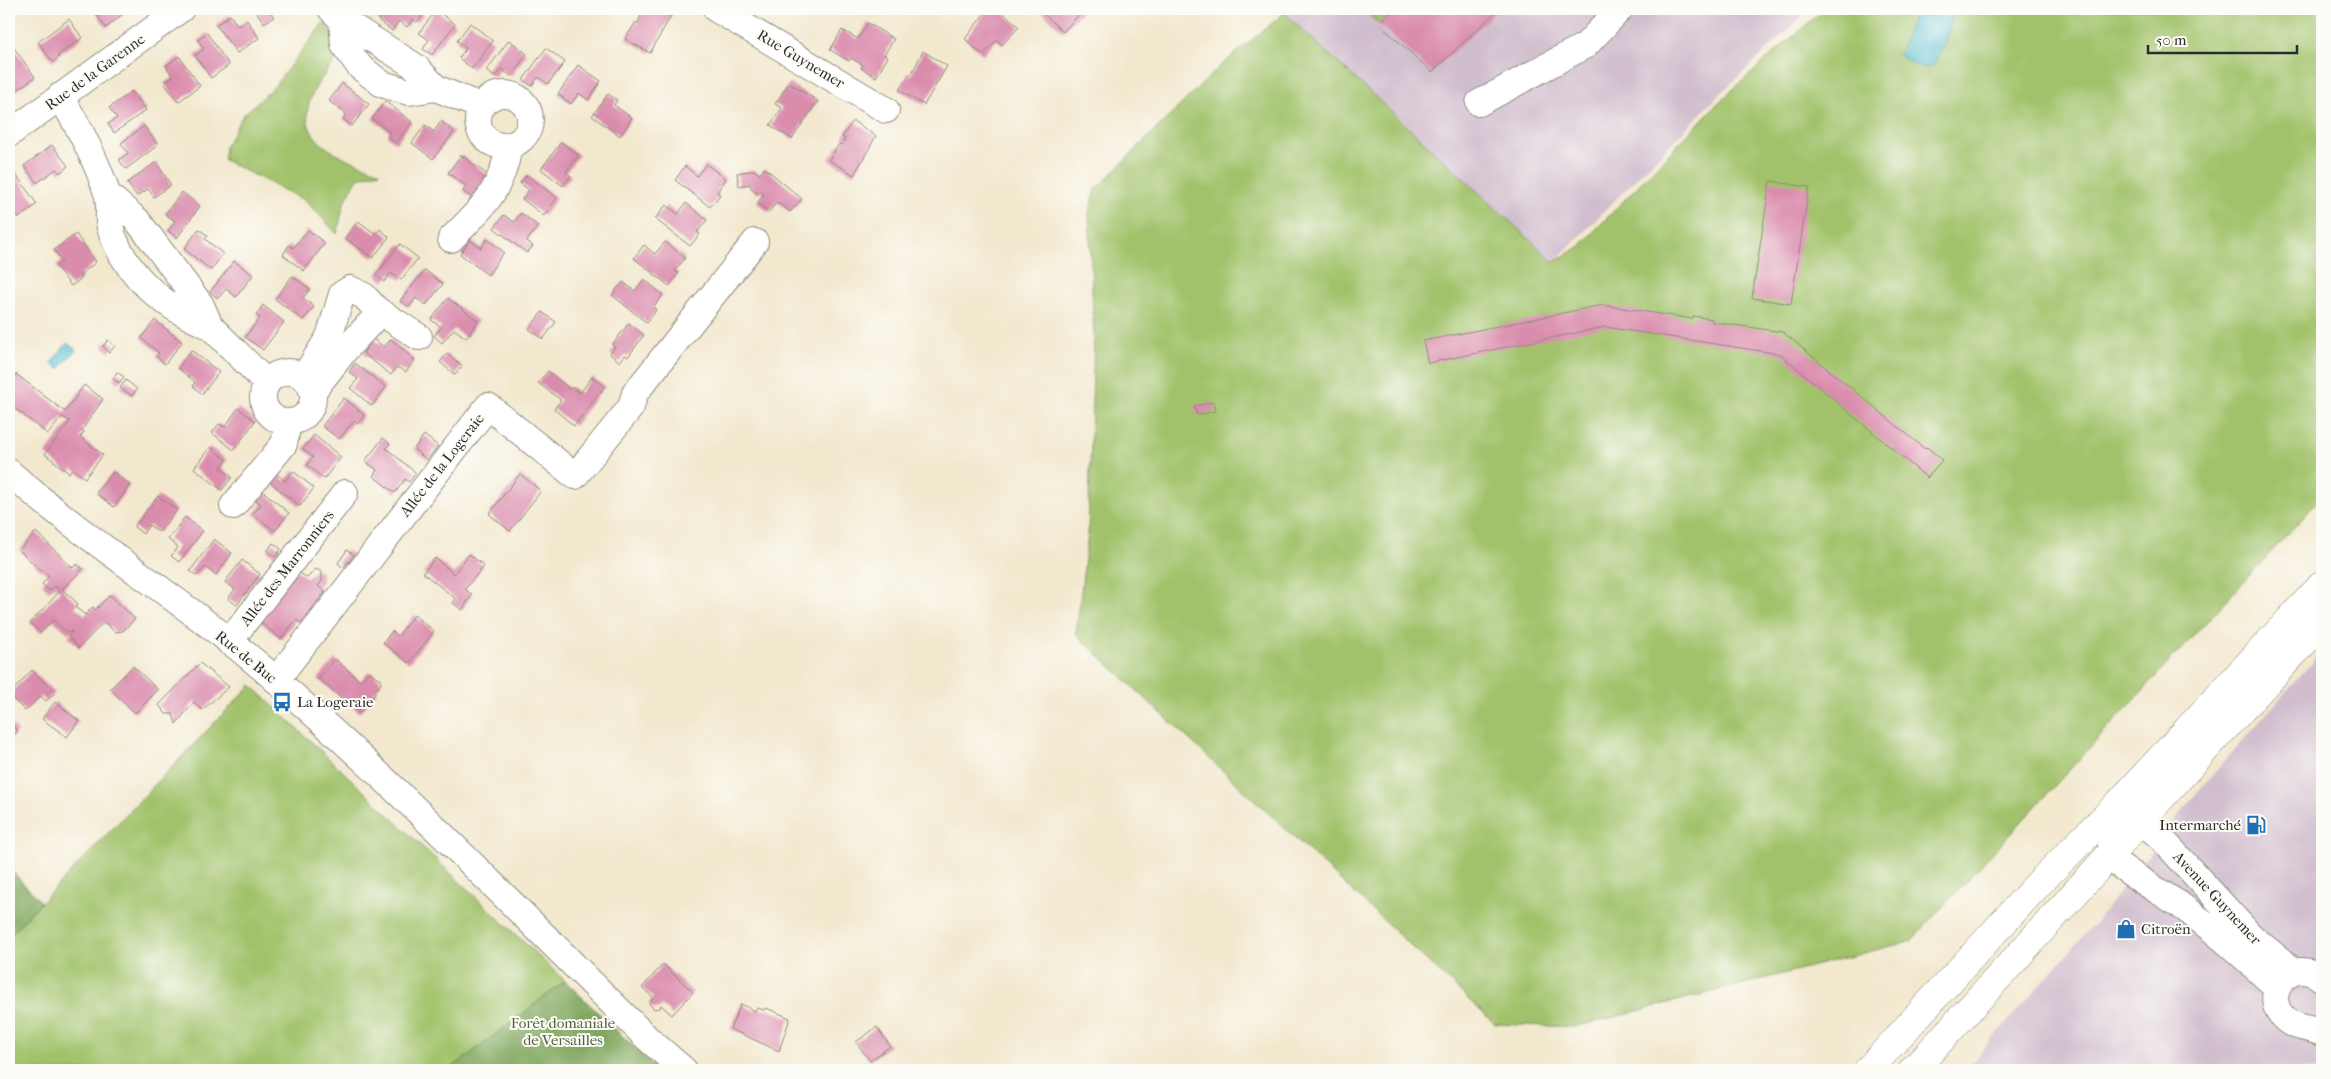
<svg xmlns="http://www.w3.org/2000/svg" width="2331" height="1079" font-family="'IM FELL French Canon',serif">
<rect width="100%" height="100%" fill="#fdfcf7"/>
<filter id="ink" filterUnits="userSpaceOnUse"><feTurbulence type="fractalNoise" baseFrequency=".02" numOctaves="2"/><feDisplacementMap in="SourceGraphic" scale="10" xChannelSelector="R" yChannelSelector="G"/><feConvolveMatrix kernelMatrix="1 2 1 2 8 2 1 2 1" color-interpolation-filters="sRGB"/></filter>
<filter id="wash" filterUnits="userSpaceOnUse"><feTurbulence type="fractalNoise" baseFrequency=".0096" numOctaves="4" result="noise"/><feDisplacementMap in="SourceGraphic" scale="20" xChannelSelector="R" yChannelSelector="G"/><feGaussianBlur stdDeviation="1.12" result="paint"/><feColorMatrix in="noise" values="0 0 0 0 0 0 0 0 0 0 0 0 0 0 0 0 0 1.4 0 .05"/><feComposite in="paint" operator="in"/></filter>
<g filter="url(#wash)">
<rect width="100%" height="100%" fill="#f2e8ce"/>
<path fill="#d0bdcd" d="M 1288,9 L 1811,9 L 1725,89 L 1554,262 L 1284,13 Z
M 2322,651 L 2322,1070 L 1965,1070 L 2100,917 L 2199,790 Z"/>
<path fill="#a1c26b" stroke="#66764b" d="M 1363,9 L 1394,9 L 1379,24 Z
M 1824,9 L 2322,9 L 2322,497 L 1911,941 L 1575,1027 L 1495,1024 L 1076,634 L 1088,533 L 1094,338 L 1089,213 L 1096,189 L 1217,69 L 1284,13 L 1554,262 L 1579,247 L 1718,103 Z
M 324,22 L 343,51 C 333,65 318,80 312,95 C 291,144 346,158 380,172 L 358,178 L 344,203 L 337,234 L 306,201 L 224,160 L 225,147 L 243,115 L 273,88 Z
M 251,685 L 565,981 L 449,1070 L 9,1070 L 9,936 Z"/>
<path fill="#80a85f" stroke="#566a45" d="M 9,868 L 41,902 L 9,936 Z
M 565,981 L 658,1070 L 449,1070 Z"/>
<path fill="#54bdd0" stroke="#40747e" d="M 1916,9 L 1944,9 L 1952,17 L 1944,46 L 1933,66 L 1921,68 L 1899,56 Z
M 67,343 L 76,350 L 59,369 L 51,363 Z"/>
<g id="blocks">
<path fill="#da8cad" d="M 93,9 L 129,9 L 106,28 Z
M 254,9 L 277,9 L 271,13 L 274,17 L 264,23 Z
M 386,9 L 421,9 L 419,12 L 423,15 L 417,22 L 413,19 L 407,27 L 399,21 L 392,31 L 378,20 Z
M 643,9 L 663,9 L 672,14 L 650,53 L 625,39 L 636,22 L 638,24 Z
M 988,9 L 999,9 L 1019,27 L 1002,45 L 997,40 L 983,55 L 965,39 Z
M 1045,9 L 1084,9 L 1063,32 L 1042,12 Z
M 1394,9 L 1499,9 L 1432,72 L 1379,24 Z
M 436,10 L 455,24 L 432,55 L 423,49 L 429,40 L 419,33 Z
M 230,15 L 238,26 L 247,20 L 259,38 L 237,53 L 216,25 Z
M 69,19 L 82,38 L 58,55 L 59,57 L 53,62 L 38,42 Z
M 470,23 L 493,41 L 472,69 L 459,58 L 466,48 L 457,41 Z
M 868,23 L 894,39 L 884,55 L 888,57 L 876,77 L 861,68 L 863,65 L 851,58 L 849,61 L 830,50 L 842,30 L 858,39 Z
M 207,33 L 229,65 L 211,78 L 195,56 L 204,49 L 198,40 Z
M 509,40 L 527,54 L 511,76 L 501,69 L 495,77 L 486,71 Z
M 14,48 L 35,77 L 13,93 L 9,88 L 9,52 Z
M 546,48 L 565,62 L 548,84 L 538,77 L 532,86 L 523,80 Z
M 923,51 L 947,66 L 924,105 L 899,90 L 909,74 L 911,75 Z
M 179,56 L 200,86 L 178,102 L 164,83 L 173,77 L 166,66 Z
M 578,65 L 601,81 L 588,100 L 579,93 L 571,104 L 558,94 Z
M 342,83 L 369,104 L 352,126 L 343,119 L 346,114 L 329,101 Z
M 789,83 L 818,101 L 792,139 L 770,125 L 782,108 L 775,104 Z
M 132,91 L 146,110 L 114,133 L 108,124 L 117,118 L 109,108 Z
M 608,94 L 617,100 L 614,105 L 632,118 L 620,136 L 592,116 Z
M 385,101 L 412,122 L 396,143 L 387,136 L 390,132 L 372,119 Z
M 441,121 L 454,132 L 433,159 L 412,143 L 425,125 L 434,132 Z
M 853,121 L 876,136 L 854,175 L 829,160 L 839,144 L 841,145 L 845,139 L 842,137 Z
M 144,126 L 158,145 L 126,169 L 119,160 L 128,153 L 121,143 Z
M 561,142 L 579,155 L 566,172 L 571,176 L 563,186 L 541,169 Z
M 52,145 L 68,166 L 60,173 L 56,169 L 37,183 L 24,166 Z
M 461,155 L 489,176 L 472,198 L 463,191 L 466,186 L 448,173 Z
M 156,162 L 171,185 L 154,197 L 148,189 L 137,196 L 127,183 Z
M 706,164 L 726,179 L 717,192 L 720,195 L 710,207 L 675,180 L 685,166 L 697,176 Z
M 765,168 L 802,199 L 790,212 L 777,202 L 769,212 L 757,203 L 764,194 L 760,191 L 758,194 L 751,188 L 750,184 L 739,186 L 737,173 L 754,170 L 760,174 Z
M 14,172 L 37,204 L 19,218 L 9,204 L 9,191 L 12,188 L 9,184 L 9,176 Z
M 527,175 L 557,198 L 544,216 L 522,199 L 529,190 L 520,183 Z
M 1770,181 L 1809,187 L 1791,304 L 1752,298 Z
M 182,192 L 200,206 L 177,238 L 168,231 L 175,221 L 165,214 Z
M 686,203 L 707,220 L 697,232 L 700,234 L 690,246 L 655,219 L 666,205 L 678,214 Z
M 521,213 L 538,226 L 527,241 L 533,246 L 527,253 L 494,228 L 504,215 L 514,222 Z
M 358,221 L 376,234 L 380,229 L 389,237 L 373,258 L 345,238 Z
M 199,229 L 208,236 L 205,239 L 223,254 L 211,270 L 184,249 Z
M 308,230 L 325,243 L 304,271 L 283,255 L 289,245 L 293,248 Z
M 76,234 L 96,262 L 80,275 L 82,278 L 71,286 L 56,266 L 62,261 L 54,250 Z
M 487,239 L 504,252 L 488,275 L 460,254 L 470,240 L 481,248 Z
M 665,242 L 685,258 L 675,271 L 679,273 L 669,286 L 634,258 L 644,245 L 655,254 Z
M 400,244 L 418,258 L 401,280 L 391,273 L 384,282 L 376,275 Z
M 234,261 L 253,275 L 236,297 L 226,289 L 218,298 L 210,292 Z
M 425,270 L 443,284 L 426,305 L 416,298 L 409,307 L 400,301 Z
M 292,276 L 310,289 L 303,298 L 314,307 L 303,320 L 275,299 Z
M 644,279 L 663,295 L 653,307 L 656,310 L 647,323 L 612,295 L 623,282 L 635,291 Z
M 448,298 L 478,321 L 466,338 L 454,329 L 442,343 L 434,336 L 441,327 L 431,320 Z
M 263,305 L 284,322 L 263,350 L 245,337 L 260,318 L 256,315 Z
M 1603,305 L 1692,319 L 1693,316 L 1712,319 L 1712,322 L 1783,332 L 1925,449 L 1927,447 L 1942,460 L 1927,478 L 1780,354 L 1605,327 L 1428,363 L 1423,341 Z
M 542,312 L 556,322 L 543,339 L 529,329 Z
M 155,320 L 182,342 L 165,364 L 156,356 L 159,353 L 141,338 Z
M 629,323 L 644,335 L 628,357 L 625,355 L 620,362 L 610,354 L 615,347 L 612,345 Z
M 373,339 L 384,347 L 391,339 L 415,360 L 406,372 L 397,367 L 391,375 L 363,353 Z
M 108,340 L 115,346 L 109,353 L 103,346 Z
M 191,350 L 219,372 L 202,394 L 193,386 L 195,382 L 178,368 Z
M 447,354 L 462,366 L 455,375 L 440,362 Z
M 355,363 L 386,387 L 372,406 L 350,388 L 358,379 L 349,372 Z
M 548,371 L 570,389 L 572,387 L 580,393 L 592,377 L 605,386 L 574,426 L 554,409 L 561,400 L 538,383 Z
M 117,372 L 124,377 L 119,383 L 113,379 Z
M 16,374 L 65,412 L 84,385 L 103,399 L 82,430 L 84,432 L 80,437 L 103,455 L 85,478 L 72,469 L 69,473 L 45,454 L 70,421 L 62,417 L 48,434 L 9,404 L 9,384 Z
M 126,380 L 137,389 L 132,396 L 120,388 Z
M 344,398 L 364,415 L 358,424 L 354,421 L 339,439 L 322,426 Z
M 1213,402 L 1215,411 L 1197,415 L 1194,406 Z
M 238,408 L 255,421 L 234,450 L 212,433 L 219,424 L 225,427 Z
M 314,435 L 341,457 L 324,479 L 307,465 L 313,457 L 303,449 Z
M 424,435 L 438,446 L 427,460 L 414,449 Z
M 383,438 L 390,444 L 386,448 L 416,473 L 409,482 L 405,479 L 395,493 L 373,476 L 377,470 L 365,461 Z
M 210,447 L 227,460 L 221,468 L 232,477 L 222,490 L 194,468 Z
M 293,471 L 314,488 L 300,506 L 270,482 L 276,473 L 285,481 Z
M 113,472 L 130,485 L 114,507 L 96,493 Z
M 520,474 L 541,491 L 510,531 L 489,514 Z
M 259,488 L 289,513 L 275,531 L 253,514 L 261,504 L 252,497 Z
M 158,496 L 177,510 L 159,532 L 149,525 L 143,534 L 134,527 Z
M 185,517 L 203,531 L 179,562 L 171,556 L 178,547 L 168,539 Z
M 36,532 L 73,568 L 77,564 L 83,569 L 62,589 L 78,604 L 75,607 L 85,615 L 93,607 L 95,610 L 110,595 L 135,619 L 123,631 L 115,632 L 104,622 L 79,648 L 68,636 L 73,631 L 68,633 L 53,620 L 41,633 L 30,623 L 60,591 L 55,586 L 49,591 L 42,584 L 49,576 L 42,570 L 41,571 L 19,550 Z
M 214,539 L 232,553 L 216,575 L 205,567 L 197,576 L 190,571 Z
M 273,543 L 281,549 L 275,557 L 267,551 Z
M 347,550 L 354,555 L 343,568 L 338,563 Z
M 469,554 L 484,566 L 465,589 L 472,595 L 462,610 L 453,603 L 456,599 L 423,573 L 435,558 L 454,574 Z
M 242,560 L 260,574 L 237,605 L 228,599 L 235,589 L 225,582 Z
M 295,569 L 307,578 L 316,569 L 322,572 L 322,581 L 318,586 L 325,592 L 301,623 L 296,620 L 281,639 L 256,619 Z
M 414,615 L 434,631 L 409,663 L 383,643 L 392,631 L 398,636 Z
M 335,659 L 360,681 L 367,673 L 371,672 L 380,680 L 381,684 L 374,692 L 376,693 L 360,713 L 318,679 Z
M 200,663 L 229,687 L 202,710 L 194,702 L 176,724 L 173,714 L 166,714 L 159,705 Z
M 133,666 L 158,690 L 135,713 L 110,689 Z
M 32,670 L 55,693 L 46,701 L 41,696 L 25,711 L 9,695 Z
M 55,702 L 79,721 L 67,737 L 42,719 Z
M 9,722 L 18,731 L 11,738 L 9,736 Z
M 663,964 L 693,992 L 672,1015 L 661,1005 L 660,1008 L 654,1009 L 649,1004 L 653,997 L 642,988 Z
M 741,1004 L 755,1011 L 757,1008 L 764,1010 L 766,1008 L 790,1018 L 779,1051 L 730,1029 Z
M 877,1027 L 890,1046 L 870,1061 L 856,1042 Z"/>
</g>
</g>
<g filter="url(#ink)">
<use href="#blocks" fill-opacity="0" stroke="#8e8a7c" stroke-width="1"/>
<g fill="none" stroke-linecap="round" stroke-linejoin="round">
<defs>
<path id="minor" d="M 331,9 L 342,20 L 416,67 L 436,88 L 482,107
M 716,9 L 886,110
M 342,20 L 344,45 L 360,67 L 382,84 L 409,92 L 436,88
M478 120a26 26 0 1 1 52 0a26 26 0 1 1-52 0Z
M 60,96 C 79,127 96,159 107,193 C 111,204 107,217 110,227 C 124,275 166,309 210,326
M 1479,103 L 1586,45 L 1620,9
M 9,134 L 181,9
M 108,195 L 137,220 L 201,305 L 210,326 L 267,383
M 451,239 C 481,209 503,190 509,145
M 377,310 L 419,337
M263 397a25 25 0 1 1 50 0a25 25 0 1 1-50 0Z
M 304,377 L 329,337 L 342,294 L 350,289 L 364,296 L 377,310 L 373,320 L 346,349 L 313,391
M 9,472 C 93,547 192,605 276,680 C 405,794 525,917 647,1038 L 684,1070
M 233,506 L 284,444 L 288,422
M 229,642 L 345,493
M 276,680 L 488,406 L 575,476 L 631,407 L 635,393 L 755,242
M 2113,826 L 2141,820 L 2163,840 L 2252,937 L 2295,972
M 2112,835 L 2110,858 C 2131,875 2154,888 2177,903 C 2213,928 2246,958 2277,988
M 2322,979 C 2292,953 2257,996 2286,1020 C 2295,1028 2311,1028 2322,1033"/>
<path id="major" d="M 1868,1070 L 2040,882 L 2119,803 L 2322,585
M 1913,1070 C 2051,922 2184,770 2322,623"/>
</defs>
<use href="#minor" stroke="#8e8a7c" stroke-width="28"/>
<use href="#major" stroke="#8e8a7c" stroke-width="29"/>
<use href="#minor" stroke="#fff" stroke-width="26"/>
<use href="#major" stroke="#fff" stroke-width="28"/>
</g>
</g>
<defs>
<symbol id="bus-bare" viewBox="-9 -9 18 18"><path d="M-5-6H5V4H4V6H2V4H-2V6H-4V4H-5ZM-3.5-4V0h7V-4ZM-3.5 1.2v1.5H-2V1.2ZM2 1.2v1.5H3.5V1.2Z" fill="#1f6fb2" stroke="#fdfcf7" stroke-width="2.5" paint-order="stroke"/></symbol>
<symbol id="fuel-bare" viewBox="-9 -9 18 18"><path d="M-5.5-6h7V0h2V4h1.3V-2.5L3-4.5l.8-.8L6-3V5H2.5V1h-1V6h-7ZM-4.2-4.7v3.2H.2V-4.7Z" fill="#1f6fb2" stroke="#fdfcf7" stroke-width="2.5" paint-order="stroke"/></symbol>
<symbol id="shop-bare" viewBox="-9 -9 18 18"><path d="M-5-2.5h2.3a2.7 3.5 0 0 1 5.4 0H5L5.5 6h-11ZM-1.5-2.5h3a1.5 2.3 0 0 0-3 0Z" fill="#1f6fb2" stroke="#fdfcf7" stroke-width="2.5" paint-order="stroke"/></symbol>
</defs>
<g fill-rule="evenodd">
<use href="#bus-bare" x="268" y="688" width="28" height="28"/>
<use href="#fuel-bare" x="2242" y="811" width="28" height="28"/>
<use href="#shop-bare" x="2112" y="915" width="28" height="28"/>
</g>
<g text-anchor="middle" stroke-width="4" stroke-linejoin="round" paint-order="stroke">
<g font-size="15" fill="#2b2b2b" stroke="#fdfcf7">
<text transform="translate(801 59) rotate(31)" y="5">Rue Guynemer</text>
<text transform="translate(95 72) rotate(-36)" y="5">Rue de la Garenne</text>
<text transform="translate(442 465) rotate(-52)" y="5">Allée de la Logeraie</text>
<text transform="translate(287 568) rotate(-52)" y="5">Allée des Marronniers</text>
<text transform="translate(246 657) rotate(39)" y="5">Rue de Buc</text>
<text transform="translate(2217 898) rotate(47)" y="5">Avenue Guynemer</text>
</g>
<g font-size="15" fill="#2b2b2b" stroke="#fdfcf7" text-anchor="start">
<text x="297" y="707">La Logeraie</text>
<text x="2241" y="830" text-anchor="end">Intermarché</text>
<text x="2141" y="934">Citroën</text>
</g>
<g font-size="15" fill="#546041" stroke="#fdfcf7">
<text x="563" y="1028">Forêt domaniale<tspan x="563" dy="17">de Versailles</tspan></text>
</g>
</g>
<rect width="2331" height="1079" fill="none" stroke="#fdfcf7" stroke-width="30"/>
<path d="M2148 45v8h149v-8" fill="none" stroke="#2b2b2b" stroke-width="2.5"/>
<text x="2156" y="45" font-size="15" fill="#2b2b2b" stroke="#fdfcf7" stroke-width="4" paint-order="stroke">50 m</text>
</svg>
